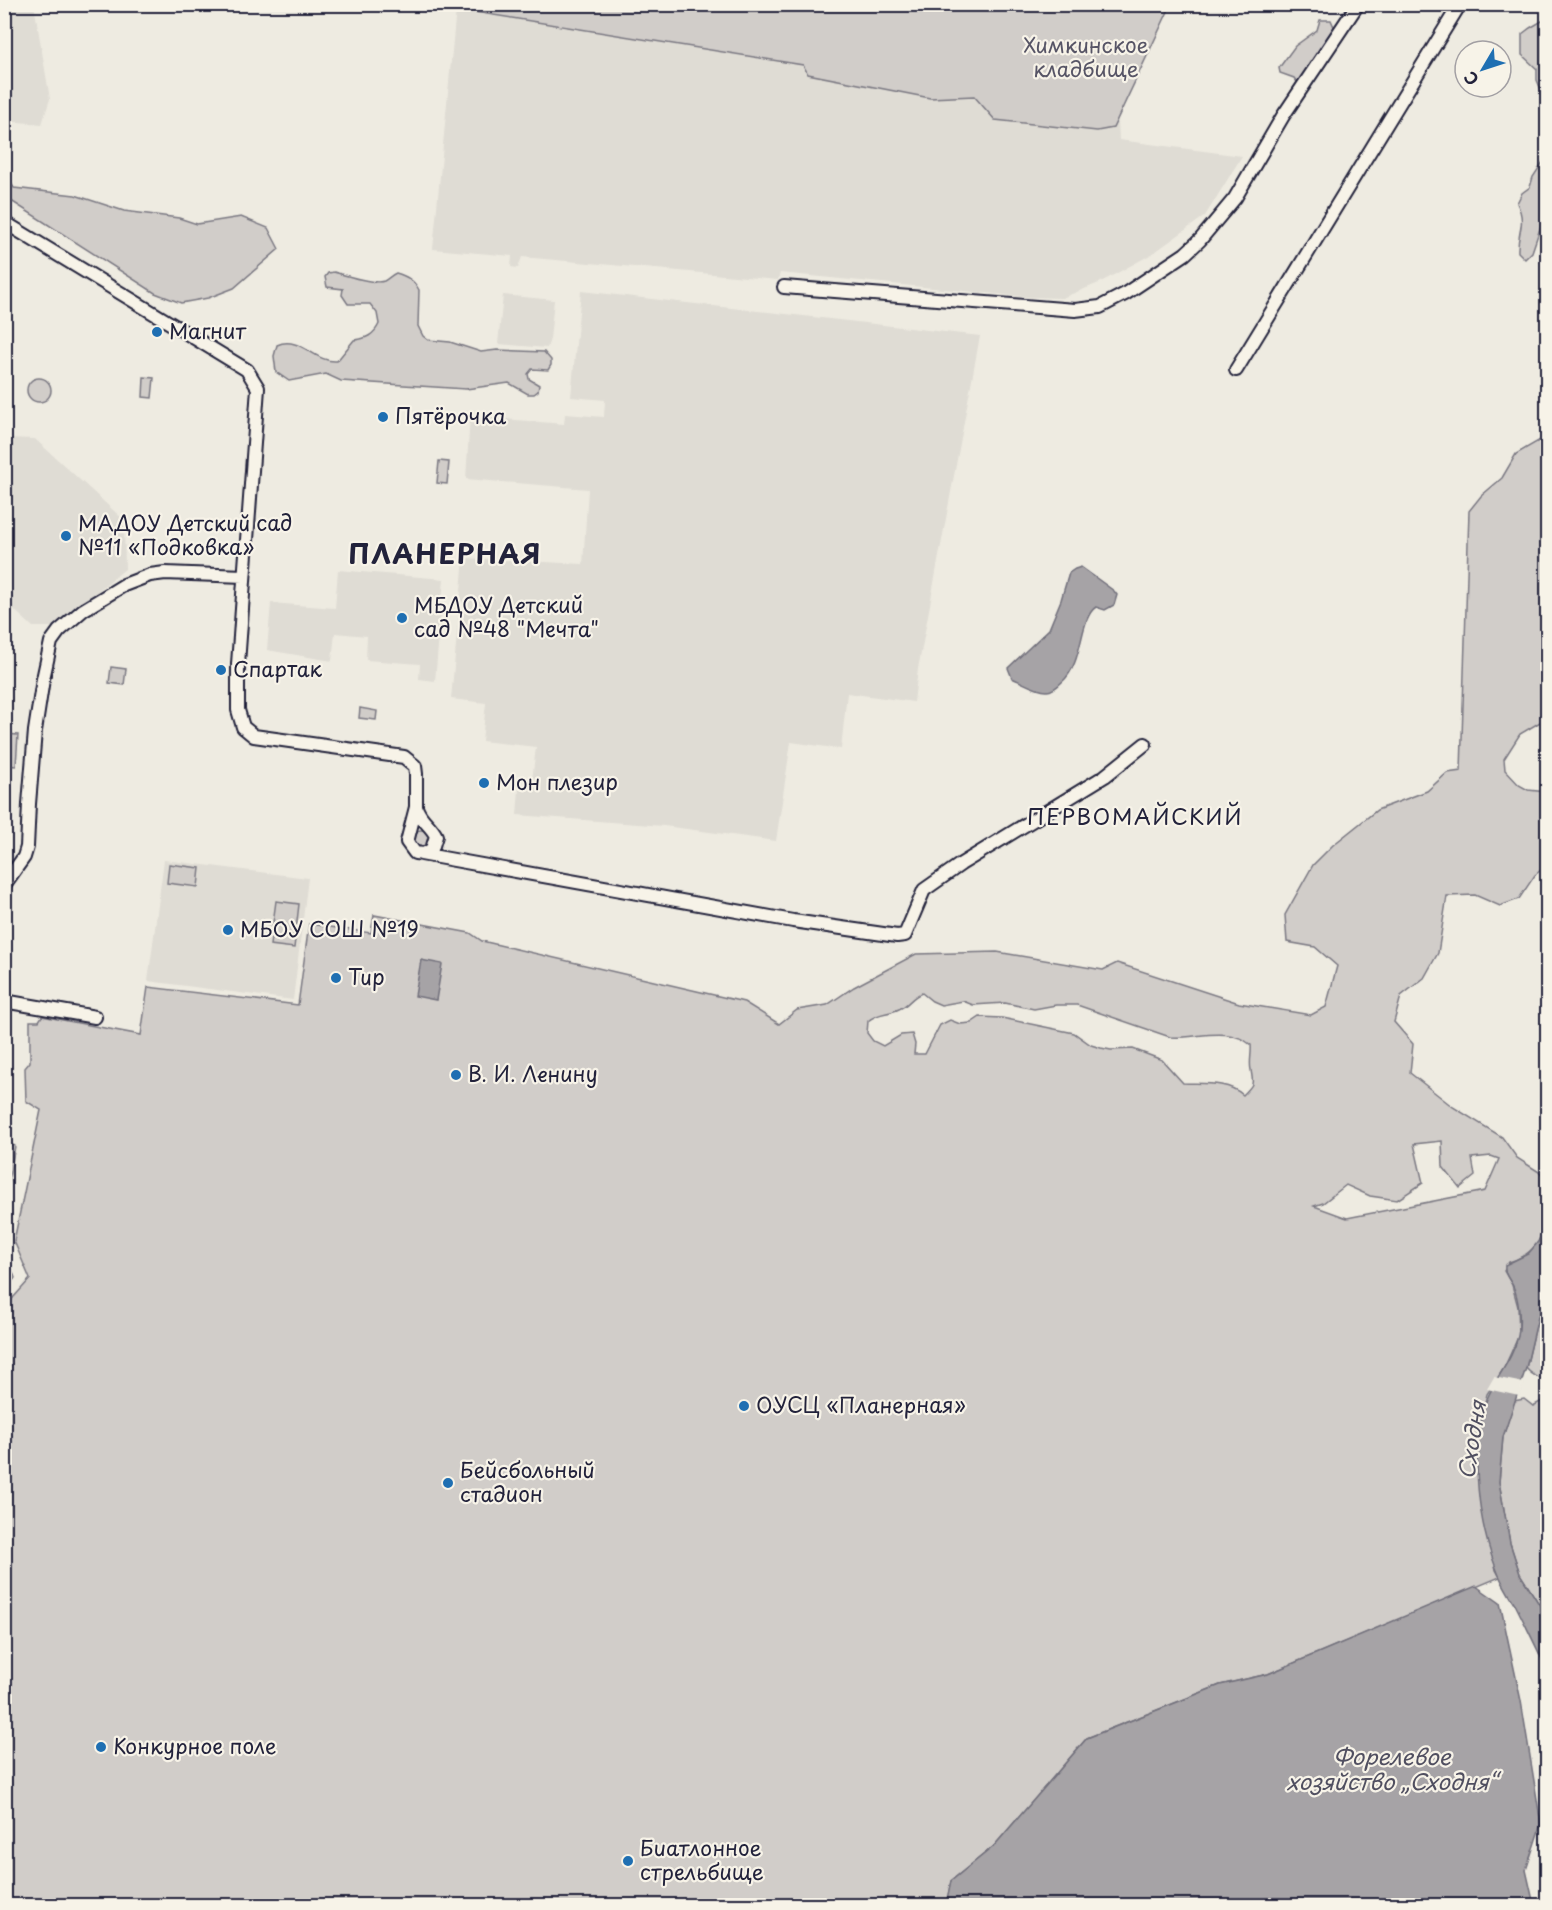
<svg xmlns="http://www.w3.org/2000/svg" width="1552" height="1910" font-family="'Playpen Sans',sans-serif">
<rect width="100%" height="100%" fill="#eeebe1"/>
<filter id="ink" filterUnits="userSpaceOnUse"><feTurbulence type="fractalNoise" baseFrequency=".0167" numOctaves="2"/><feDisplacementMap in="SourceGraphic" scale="12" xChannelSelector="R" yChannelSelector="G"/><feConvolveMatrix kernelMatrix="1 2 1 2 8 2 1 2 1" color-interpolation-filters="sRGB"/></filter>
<g filter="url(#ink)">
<path fill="#dfdcd4" d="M 4,5 L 34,5 L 50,99 L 42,124 L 5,121 Z
M 456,9 L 903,81 L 1118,119 L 1119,140 L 1242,156 L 1205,216 L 1152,254 L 1099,283 L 1062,298 L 1025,297 L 780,273 L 778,280 L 522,257 L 518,268 L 511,267 L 512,256 L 433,249 Z
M 581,291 L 980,336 L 918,669 L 914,702 L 847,693 L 841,749 L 791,742 L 776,841 L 664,826 L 517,815 L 519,789 L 531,789 L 536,747 L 482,741 L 486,703 L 451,699 L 464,558 L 583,564 L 588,489 L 466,479 L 470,416 L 564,424 L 565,414 L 604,417 L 605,400 L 571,397 Z
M 503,295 L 554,300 L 550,339 L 547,348 L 498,344 Z
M 6,438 L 35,439 L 124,520 L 125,569 L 53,627 L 33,627 L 9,605 Z
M 338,570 L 444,579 L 435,681 L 419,679 L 420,664 L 366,660 L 367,636 L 335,633 L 332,661 L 267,650 L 271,603 L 335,608 Z
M 164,860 L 308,878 L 293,1000 L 148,981 Z"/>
<path fill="#d1cdc9" stroke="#7a7882" stroke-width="1.5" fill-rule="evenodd" d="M 390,5 L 1171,5 L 1113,128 L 1097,131 L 995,120 L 974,96 L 930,98 L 808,74 L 803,65 L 456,9 Z
M 1547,18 L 1547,208 L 1532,252 L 1525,259 L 1518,252 C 1517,230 1527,225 1517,203 L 1522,193 L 1530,187 L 1533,177 L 1545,159 L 1547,149 L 1544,129 L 1545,99 L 1537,80 L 1537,69 L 1522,55 L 1522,34 L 1530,28 Z
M 1320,20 L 1331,20 L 1335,29 L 1302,83 L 1297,82 L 1294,78 L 1280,73 L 1279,68 L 1295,46 L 1317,30 Z
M 5,177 L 7,177 L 14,188 L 75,195 L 124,211 L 179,218 L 197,224 L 241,217 L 268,228 L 279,249 L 234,288 L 208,298 L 181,303 L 155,293 L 5,197 Z
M 334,272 C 344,275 374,285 384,281 C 388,279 391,275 396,273 C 406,276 414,280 419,290 L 418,326 L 423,336 L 428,340 L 450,342 L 481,352 L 497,350 L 544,352 L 551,360 L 551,365 L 548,370 L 532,369 L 528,374 L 529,379 L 539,385 L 538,391 L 534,394 L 528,394 L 509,383 L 466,389 L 341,381 L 326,374 L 289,381 L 276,372 L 274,356 L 277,345 C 300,335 315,363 337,361 L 354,340 C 366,339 374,335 379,324 L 377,313 L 370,304 L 348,304 L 342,295 L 343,289 L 327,287 L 325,277 L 328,273 Z
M 144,377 L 154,378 L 152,398 L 143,397 Z
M27 390a12 12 0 1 1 24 0a12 12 0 1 1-24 0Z
M 1540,440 L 1547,443 L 1547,718 L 1520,734 L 1504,759 L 1505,770 L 1519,785 L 1528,790 L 1547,792 L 1547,865 L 1535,875 L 1519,899 L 1500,906 L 1475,895 L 1447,896 L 1438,953 L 1424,978 L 1401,996 L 1394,1022 L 1413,1044 L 1410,1073 L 1453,1107 L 1502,1137 L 1517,1158 L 1547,1177 C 1547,1213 1551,1250 1509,1262 L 1504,1271 L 1512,1285 L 1518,1307 L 1519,1335 L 1504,1368 L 1487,1394 L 1481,1419 L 1476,1457 L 1496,1570 L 1500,1577 L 1268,1674 L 1220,1685 L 1087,1738 L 994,1846 L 951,1881 L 946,1905 L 5,1905 L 4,1308 L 30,1279 L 14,1241 L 41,1110 L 26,1101 L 25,1068 L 30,1062 L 30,1021 L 39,1021 L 42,1016 L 141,1035 L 148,987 L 298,1005 L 309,924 L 371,933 L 374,915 L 470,933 L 482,941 L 744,1002 L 779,1024 L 797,1010 L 827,1005 L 854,987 L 916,954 L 997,952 L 1103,970 L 1117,963 L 1239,1003 L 1311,1015 L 1326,1007 L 1337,966 L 1315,947 L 1287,942 L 1285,915 L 1313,865 L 1333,845 L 1377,810 L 1427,791 L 1447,773 L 1461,771 L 1469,511 L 1481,496 L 1502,478 L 1516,454 ZM 922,993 L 932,1001 L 941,1005 L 963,1001 L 973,1005 L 1005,1003 L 1034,1009 L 1056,1005 L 1077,1005 L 1170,1037 C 1197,1039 1228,1025 1251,1045 C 1252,1053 1249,1062 1251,1070 C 1253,1084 1255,1083 1243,1095 C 1228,1081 1203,1084 1183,1083 L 1162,1060 L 1133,1049 L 1111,1050 L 1101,1048 L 1091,1045 L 1074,1033 L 1002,1018 L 980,1017 L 971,1023 L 960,1024 L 950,1020 L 940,1025 L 925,1054 L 914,1054 L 915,1044 L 912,1034 L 901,1035 L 883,1046 L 873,1041 L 867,1033 L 868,1021 C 879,1012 887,1015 899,1009 C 909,1005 911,997 922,993 ZM 1442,1141 L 1443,1167 L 1460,1188 L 1475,1176 L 1472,1158 L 1491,1156 L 1499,1159 L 1485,1191 L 1347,1218 L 1314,1206 L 1323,1203 L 1346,1185 L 1370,1196 L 1397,1200 L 1423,1183 L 1414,1144 Z
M 439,461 L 449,462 L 447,484 L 437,483 Z
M 111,667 L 126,669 L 124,685 L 109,683 Z
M 360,708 L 377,711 L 376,720 L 359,718 Z
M 5,734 L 18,735 L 16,766 L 5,765 Z
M412 839a9 9 0 1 1 18 0a9 9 0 1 1-18 0Z
M 169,864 L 200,868 L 198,887 L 167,883 Z
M 276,901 L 299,904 L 294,948 L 270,945 Z
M 5,1142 L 15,1146 L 5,1201 Z
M 4,1250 L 15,1278 L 5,1291 L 4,1291 Z
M 1547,1303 L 1547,1383 C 1540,1378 1531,1375 1526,1368 L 1538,1317 Z
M 1547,1386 L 1547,1622 L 1541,1607 L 1520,1574 L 1510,1543 L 1499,1482 L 1503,1437 L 1514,1401 L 1524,1399 L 1533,1406 L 1544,1400 Z"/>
<path fill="#a6a3a6" stroke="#716f7b" stroke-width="1.5" d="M 1081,567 L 1114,591 L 1117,595 L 1114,605 L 1105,610 L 1096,607 C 1079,618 1084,663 1062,682 C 1058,686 1053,691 1047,691 C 1036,691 1022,682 1012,678 L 1008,668 L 1049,629 L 1061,600 L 1069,573 L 1075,569 Z
M 421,960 L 442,964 L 436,1000 L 415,996 Z
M 1547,1221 L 1547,1303 L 1538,1317 L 1526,1368 L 1503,1437 L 1499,1482 L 1510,1543 L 1520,1574 L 1541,1607 L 1547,1622 L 1547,1670 C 1537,1648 1526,1626 1515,1604 C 1508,1593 1500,1580 1496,1568 C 1478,1522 1471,1458 1483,1410 C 1490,1383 1512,1363 1518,1336 C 1521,1321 1519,1299 1513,1286 C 1509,1278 1504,1275 1505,1265 L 1528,1254 L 1538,1242 Z
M 1476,1586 L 1500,1603 L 1521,1701 L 1541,1824 L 1526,1870 L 1534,1905 L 946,1905 L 951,1881 L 994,1846 L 1087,1738 L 1220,1685 L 1268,1674 Z"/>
<path fill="#eeebe1" d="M 1494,1377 L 1524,1383 L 1519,1396 L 1487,1389 Z"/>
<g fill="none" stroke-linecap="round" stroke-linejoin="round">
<defs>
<path id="minor" d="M 4,222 L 247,370 L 258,388 L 238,664 L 238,710 L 243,727 L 254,736 L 404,757 L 415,766 L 416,774 L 416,807 L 407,842 L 415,853 L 424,854 L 432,849 L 436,836 C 431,825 420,820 416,807
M 784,287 L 1075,310 L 1100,307 L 1125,294 L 1185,254 L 1200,240 L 1235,198 L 1283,116 L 1358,4
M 1236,370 L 1460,4
M 421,854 L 793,921 L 897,936 L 905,935 L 924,890 L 961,864 L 1105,776 L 1145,744
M 4,885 L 24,857 L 27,847 L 29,804 L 35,731 L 43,679 L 51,642 L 59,631 L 83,610 L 124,585 L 150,575 L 165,573 L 244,576
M 4,1001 L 95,1017"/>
</defs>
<use href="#minor" stroke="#22223b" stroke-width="16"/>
<use href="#minor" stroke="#f7f3e8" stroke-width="12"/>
</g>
</g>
<g fill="#1f6fb2" stroke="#f7f3e8" stroke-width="2">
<circle cx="157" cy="332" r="6"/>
<circle cx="383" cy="417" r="6"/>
<circle cx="66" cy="536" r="6"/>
<circle cx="402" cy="618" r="6"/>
<circle cx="221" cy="670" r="6"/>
<circle cx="484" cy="783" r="6"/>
<circle cx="228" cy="930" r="6"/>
<circle cx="336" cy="978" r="6"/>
<circle cx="456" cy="1075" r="6"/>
<circle cx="744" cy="1406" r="6"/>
<circle cx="448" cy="1483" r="6"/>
<circle cx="101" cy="1747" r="6"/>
<circle cx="628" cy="1861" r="6"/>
</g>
<g text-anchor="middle" stroke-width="4.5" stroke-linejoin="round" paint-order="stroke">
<g font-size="21" fill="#575566" stroke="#f7f3e8">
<text x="1086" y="53">Химкинское<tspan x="1086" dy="24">кладбище</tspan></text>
</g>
<g font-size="21" fill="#22223b" stroke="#f7f3e8" text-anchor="start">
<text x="169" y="339">Магнит</text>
<text x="395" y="424">Пятёрочка</text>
<text x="78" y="531">МАДОУ Детский сад<tspan x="78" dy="24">№11 «Подковка»</tspan></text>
<text x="414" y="613">МБДОУ Детский<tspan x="414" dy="24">сад №48 "Мечта"</tspan></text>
<text x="233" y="677">Спартак</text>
<text x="496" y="790">Мон плезир</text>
<text x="240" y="937">МБОУ СОШ №19</text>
<text x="348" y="985">Тир</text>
<text x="468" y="1082">В. И. Ленину</text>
<text x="756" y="1413">ОУСЦ «Планерная»</text>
<text x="460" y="1478">Бейсбольный<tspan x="460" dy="24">стадион</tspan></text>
<text x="113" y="1754">Конкурное поле</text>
<text x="640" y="1856">Биатлонное<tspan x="640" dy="24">стрельбище</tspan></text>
</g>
<g font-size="22" letter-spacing="1.5" fill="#22223b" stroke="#f7f3e8">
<text x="1135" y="825">ПЕРВОМАЙСКИЙ</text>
</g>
<g font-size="22" font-style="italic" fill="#504f60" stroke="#f7f3e8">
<text transform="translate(1472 1440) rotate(-81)" y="8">Сходня</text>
<text x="1392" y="1765">Форелевое<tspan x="1392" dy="25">хозяйство „Сходня“</tspan></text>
</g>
<g font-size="27" font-weight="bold" letter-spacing="1.5" fill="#22223b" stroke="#f7f3e8">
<text x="445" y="564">ПЛАНЕРНАЯ</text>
</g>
</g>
<rect width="1552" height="1910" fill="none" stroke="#f7f3e8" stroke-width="24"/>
<rect x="12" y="12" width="1528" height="1886" fill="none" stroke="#22223b" stroke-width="2" filter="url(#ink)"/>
<g transform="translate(1483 69) rotate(231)"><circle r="28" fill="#f7f3e8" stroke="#a29fa3" stroke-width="1.5"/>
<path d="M0-4.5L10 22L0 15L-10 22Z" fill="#1f6fb2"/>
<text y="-9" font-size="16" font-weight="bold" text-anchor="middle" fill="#22223b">С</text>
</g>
</svg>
